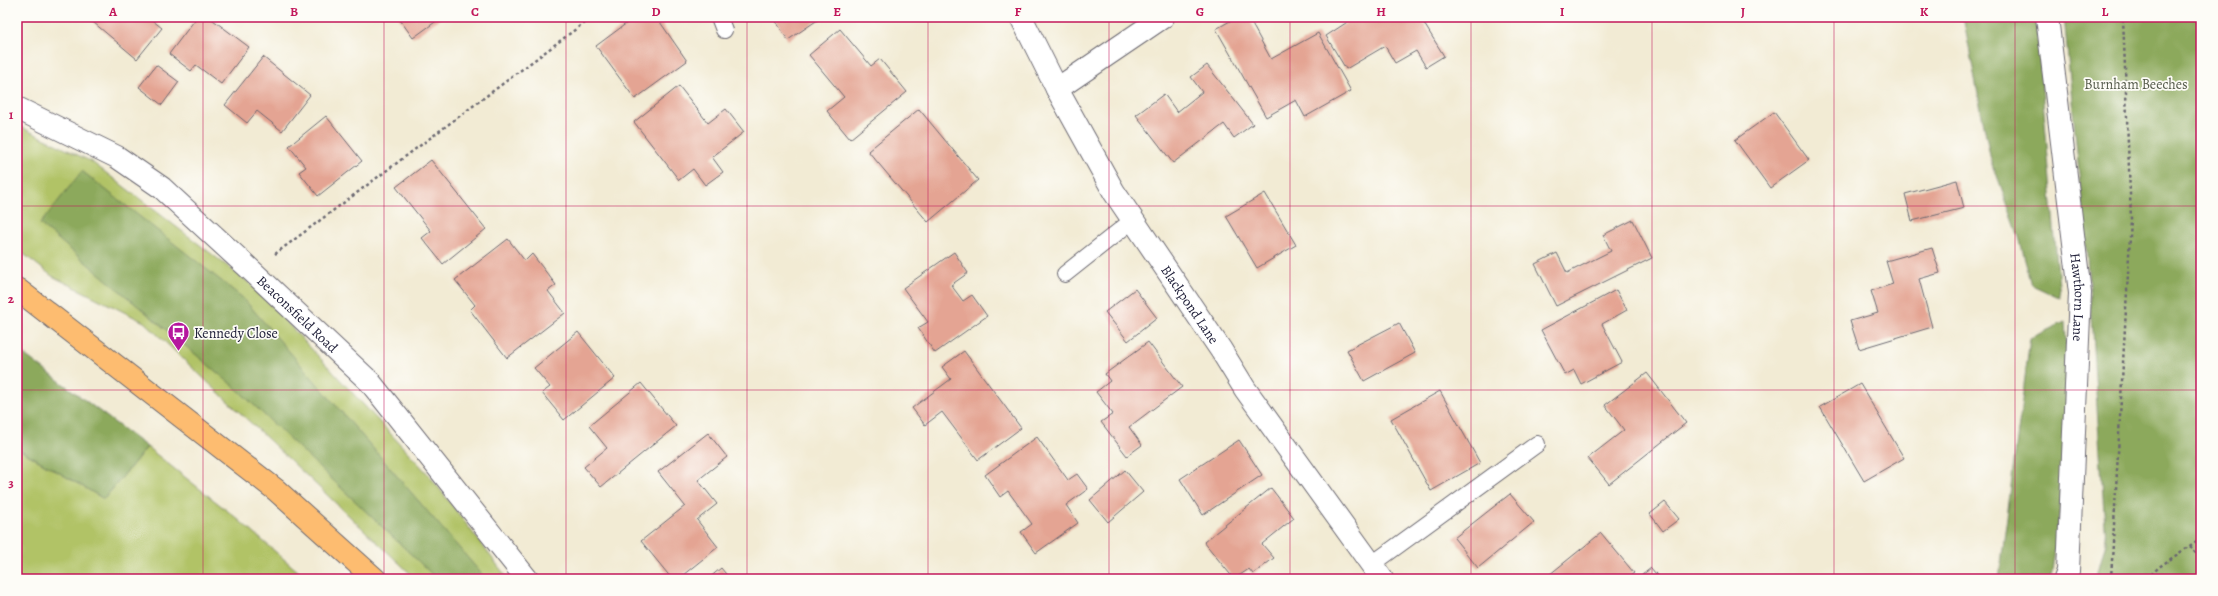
<svg xmlns="http://www.w3.org/2000/svg" width="2218" height="596" font-family="Alegreya,serif">
<rect width="100%" height="100%" fill="#fdfcf7"/>
<filter id="ink" filterUnits="userSpaceOnUse"><feTurbulence type="fractalNoise" baseFrequency=".025" numOctaves="2"/><feDisplacementMap in="SourceGraphic" scale="8" xChannelSelector="R" yChannelSelector="G"/><feConvolveMatrix kernelMatrix="1 2 1 2 8 2 1 2 1" color-interpolation-filters="sRGB"/></filter>
<filter id="wash" filterUnits="userSpaceOnUse"><feTurbulence type="fractalNoise" baseFrequency=".012" numOctaves="4" result="noise"/><feDisplacementMap in="SourceGraphic" scale="16" xChannelSelector="R" yChannelSelector="G"/><feGaussianBlur stdDeviation="0.9" result="paint"/><feColorMatrix in="noise" values="0 0 0 0 0 0 0 0 0 0 0 0 0 0 0 0 0 1.4 0 .05"/><feComposite in="paint" operator="in"/></filter>
<g filter="url(#wash)">
<rect width="100%" height="100%" fill="#f2ebd4"/>
<path fill="#b1c366" stroke="#6a7250" d="M 17,125 L 92,162 L 252,285 L 429,475 L 508,579 L 416,579 L 144,322 L 52,276 L 17,249 Z
M 147,447 L 234,516 L 307,579 L 17,579 L 17,448 L 104,499 Z"/>
<path fill="#8ca95b" stroke="#57664b" d="M 1963,17 L 2036,17 L 2060,298 L 2032,285 L 2019,237 L 1990,156 Z
M 2064,17 L 2201,17 L 2201,579 L 2096,579 L 2106,542 L 2087,257 Z
M 82,171 L 243,298 L 486,579 L 437,579 L 238,390 L 40,224 Z
M 2065,322 C 2071,406 2063,489 2052,572 L 2050,579 L 1999,579 L 2030,338 Z
M 17,349 L 147,447 L 104,499 L 17,448 Z"/>
<g id="blocks">
<path fill="#e4a493" d="M 87,17 L 148,17 L 162,28 L 137,59 Z
M 197,17 L 209,17 L 249,47 L 221,84 L 196,65 L 191,71 L 169,54 Z
M 398,17 L 442,17 L 413,38 Z
M 635,17 L 667,17 L 660,22 L 687,61 L 635,99 L 596,46 Z
M 773,17 L 822,17 L 788,40 Z
M 1237,17 L 1248,17 L 1271,59 L 1318,33 L 1351,91 L 1305,117 L 1296,100 L 1266,117 L 1216,29 Z
M 1355,17 L 1420,17 L 1444,56 L 1426,67 L 1416,51 L 1395,63 L 1385,46 L 1346,69 L 1326,36 Z
M 840,29 L 871,66 L 880,59 L 907,92 L 850,139 L 827,111 L 844,97 L 809,55 Z
M 263,57 L 310,95 L 282,131 L 257,111 L 247,123 L 225,105 Z
M 156,65 L 179,82 L 162,105 L 139,87 Z
M 1207,65 L 1253,124 L 1234,138 L 1224,124 L 1173,163 L 1136,115 L 1164,94 L 1177,112 L 1202,92 L 1191,77 Z
M 679,86 L 708,123 L 726,109 L 744,132 L 712,157 L 723,172 L 705,185 L 693,169 L 679,180 L 634,122 Z
M 919,109 L 978,180 L 928,222 L 868,151 Z
M 1774,112 L 1809,160 L 1770,188 L 1735,140 Z
M 326,116 L 362,161 L 318,196 L 299,172 L 306,167 L 289,146 Z
M 431,160 L 486,229 L 443,264 L 422,238 L 431,231 L 396,187 Z
M 1957,180 L 1964,208 L 1912,221 L 1905,194 Z
M 1265,193 L 1296,245 L 1257,268 L 1226,216 Z
M 1633,220 L 1652,258 L 1556,306 L 1535,264 L 1557,253 L 1567,273 L 1611,251 L 1603,235 Z
M 508,239 L 525,261 L 532,254 L 556,285 L 548,291 L 565,313 L 507,358 L 470,310 L 475,305 L 455,280 Z
M 1932,248 L 1940,273 L 1919,279 L 1932,327 L 1859,349 L 1850,321 L 1878,313 L 1871,291 L 1893,284 L 1886,261 Z
M 954,252 L 968,273 L 951,285 L 963,301 L 972,295 L 987,316 L 935,353 L 918,328 L 928,322 L 903,288 Z
M 1135,289 L 1157,318 L 1128,341 L 1105,312 Z
M 1616,290 L 1627,310 L 1602,324 L 1622,362 L 1581,384 L 1574,370 L 1565,375 L 1541,330 Z
M 1399,323 L 1415,353 L 1364,381 L 1347,350 Z
M 578,332 L 615,378 L 564,420 L 542,393 L 550,387 L 534,368 Z
M 1148,342 L 1182,387 L 1129,427 L 1142,445 L 1127,456 L 1101,422 L 1113,414 L 1096,392 L 1110,381 L 1105,374 Z
M 964,351 L 1021,428 L 978,460 L 942,412 L 925,425 L 912,408 L 951,379 L 942,367 Z
M 1647,373 L 1686,423 L 1609,484 L 1588,458 L 1624,430 L 1605,405 Z
M 641,383 L 676,426 L 601,487 L 584,467 L 607,448 L 589,426 Z
M 1860,384 L 1904,458 L 1864,481 L 1820,407 Z
M 1440,391 L 1480,463 L 1431,491 L 1391,419 Z
M 708,433 L 727,457 L 698,480 L 717,504 L 697,520 L 718,547 L 678,579 L 672,579 L 641,541 L 685,506 L 658,472 Z
M 1037,437 L 1068,480 L 1077,474 L 1088,489 L 1066,505 L 1078,523 L 1036,553 L 1021,532 L 1032,524 L 1008,491 L 1000,497 L 985,475 Z
M 1239,440 L 1262,475 L 1203,515 L 1180,479 Z
M 1125,470 L 1143,492 L 1108,522 L 1090,500 Z
M 1271,488 L 1294,518 L 1262,544 L 1274,558 L 1253,574 L 1249,569 L 1234,579 L 1204,542 Z
M 1510,494 L 1534,522 L 1478,568 L 1454,538 Z
M 1665,502 L 1679,519 L 1663,531 L 1650,514 Z
M 1601,533 L 1634,573 L 1626,579 L 1544,579 Z
M 721,568 L 730,579 L 708,579 Z
M 1651,568 L 1660,579 L 1637,579 Z"/>
</g>
</g>
<g filter="url(#ink)">
<use href="#blocks" fill-opacity="0" stroke="#6b6871" stroke-width="1"/>
<g fill="none" stroke-linecap="round" stroke-linejoin="round">
<defs>
<path id="lane" d="M 719,17 L 724,30
M 1065,274 L 1133,220
M 1371,565 L 1537,444"/>
<g id="street">
<path id="s1" d="M 1021,17 L 1057,89 L 1114,192 L 1221,350 L 1245,389 L 1382,579"/>
<path id="s2" d="M 2047,17 L 2080,293 L 2068,571 L 2065,579"/>
<path d="M 1057,89 L 1163,17"/>
<path id="s3" d="M 17,108 L 117,157 L 162,188 L 252,271 L 370,382 L 527,579"/>
</g>
<path id="primary" d="M 17,289 L 276,490 L 375,579"/>
</defs>
<use href="#lane" stroke="#6b6871" stroke-width="18"/>
<use href="#street" stroke="#6b6871" stroke-width="24"/>
<use href="#primary" stroke="#6b6871" stroke-width="24"/>
<path stroke="#6b6871" stroke-width="2.5" stroke-dasharray="3 3" stroke-linecap="butt" d="M 275,254 L 592,17
M 2190,546 L 2201,560
M 2111,579 L 2131,219 L 2123,17
M 2147,579 L 2159,567 L 2201,538"/>
<use href="#lane" stroke="#fff" stroke-width="16"/>
<use href="#street" stroke="#fff" stroke-width="22"/>
<use href="#primary" stroke="#fdbc70" stroke-width="22"/>
</g>
</g>
<path fill="none" stroke="#c2185b" stroke-width="1" stroke-opacity="0.55" d="M 203,17 L 203,579M 384,17 L 384,579M 566,17 L 566,579M 747,17 L 747,579M 928,17 L 928,579M 1109,17 L 1109,579M 1290,17 L 1290,579M 1471,17 L 1471,579M 1652,17 L 1652,579M 1834,17 L 1834,579M 2015,17 L 2015,579M 17,206 L 2201,206M 17,390 L 2201,390"/>
<defs>
<symbol id="bus-pin" viewBox="-11 -11 22 30"><path d="M0 17L-7.5 6A9.5 9.5 0 1 1 7.5 6Z" fill="#b5179e" stroke="#fdfcf7"/><path d="M-5-6H5V4H4V6H2V4H-2V6H-4V4H-5ZM-3.5-4V0h7V-4ZM-3.5 1.2v1.5H-2V1.2ZM2 1.2v1.5H3.5V1.2Z" fill="#fff"/></symbol>
</defs>
<g fill-rule="evenodd">
<use href="#bus-pin" x="166" y="320" width="25" height="34"/>
</g>
<g text-anchor="middle" stroke-width="3.5" stroke-linejoin="round" paint-order="stroke">
<g font-size="14" fill="#545a4a" stroke="#fdfcf7">
<text x="2136" y="89">Burnham Beeches</text>
</g>
<g font-size="14" fill="#22223b" stroke="#fdfcf7">
<text dy="5" stroke="none"><textPath href="#s2" startOffset="282">Hawthorn Lane</textPath></text>
<text dy="5" stroke="none"><textPath href="#s1" startOffset="334">Blackpond Lane</textPath></text>
<text dy="5" stroke="none"><textPath href="#s3" startOffset="351">Beaconsfield Road</textPath></text>
</g>
<g font-size="14" fill="#22223b" stroke="#fdfcf7" text-anchor="start">
<text x="194" y="338">Kennedy Close</text>
</g>
</g>
<rect width="2218" height="596" fill="none" stroke="#fdfcf7" stroke-width="44"/>
<rect x="22" y="22" width="2174" height="552" fill="none" stroke="#c2185b" stroke-width="1.5"/>
<g font-size="13" text-anchor="middle" font-weight="bold" fill="#c2185b">
<text x="113" y="16">A</text>
<text x="294" y="16">B</text>
<text x="475" y="16">C</text>
<text x="656" y="16">D</text>
<text x="837" y="16">E</text>
<text x="1018" y="16">F</text>
<text x="1200" y="16">G</text>
<text x="1381" y="16">H</text>
<text x="1562" y="16">I</text>
<text x="1743" y="16">J</text>
<text x="1924" y="16">K</text>
<text x="2105" y="16">L</text>
<text x="11" y="119">1</text>
<text x="11" y="303">2</text>
<text x="11" y="487">3</text>
</g>
</svg>
